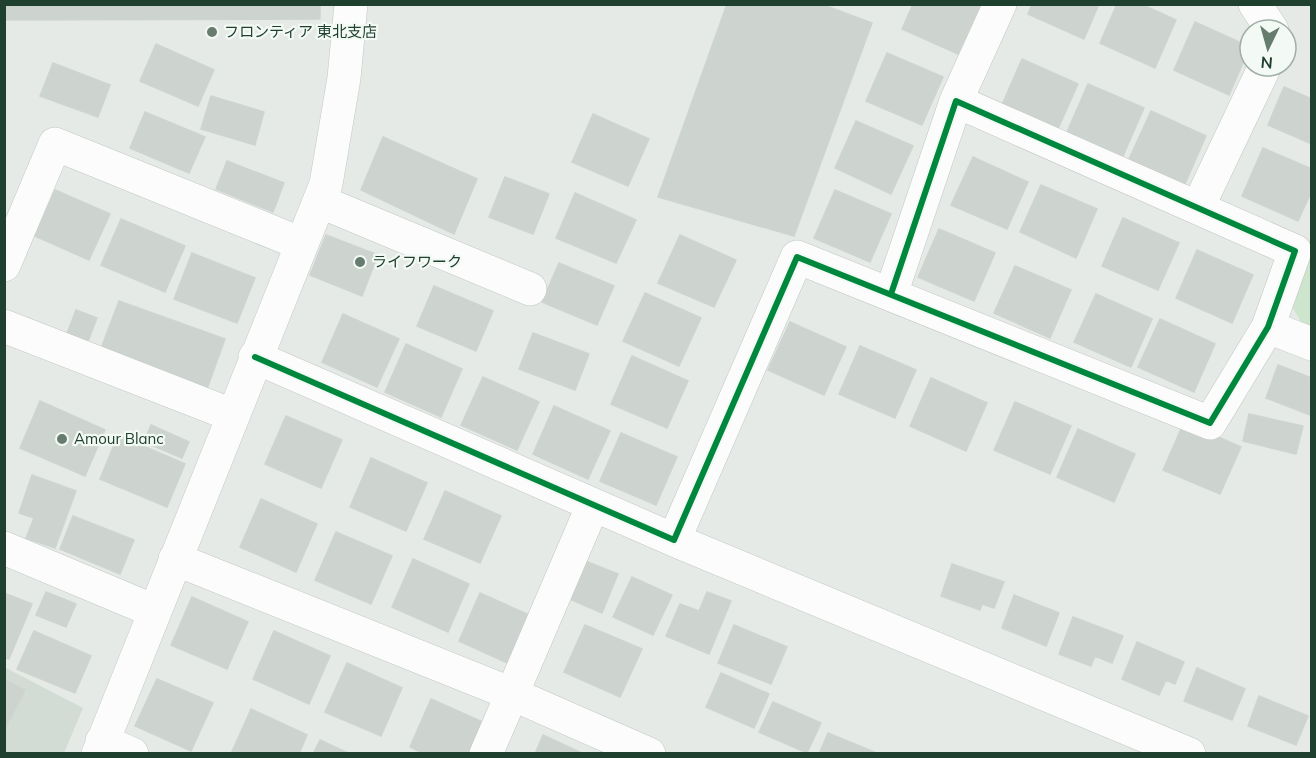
<svg xmlns="http://www.w3.org/2000/svg" width="1316" height="758" font-family="Mulish,'Noto Sans JP',sans-serif">
<rect width="100%" height="100%" fill="#e5eae6"/>
<path fill="#d2dcd5" d="M 4,667 L 83,708 L 64,753 L 5,753 Z"/>
<path fill="#cde4cd" d="M 1311,236 L 1311,327 L 1302,324 L 1287,297 Z"/>
<path fill="#cdd3cf" stroke="#ced4cf" stroke-width="1.5" d="M 4,4 L 320,4 L 320,19 L 4,20 Z
M 727,4 L 821,4 L 872,23 L 794,236 L 658,197 Z
M 913,4 L 977,4 L 980,6 L 958,54 L 902,29 Z
M 1032,4 L 1099,4 L 1084,39 L 1028,14 Z
M 1117,4 L 1141,4 L 1176,20 L 1155,68 L 1100,43 Z
M 1195,22 L 1250,47 L 1229,95 L 1174,70 Z
M 156,44 L 214,70 L 198,106 L 140,81 Z
M 887,53 L 943,77 L 922,125 L 866,101 Z
M 1022,59 L 1078,84 L 1057,131 L 1001,107 Z
M 53,63 L 110,85 L 98,117 L 40,96 Z
M 1088,84 L 1144,108 L 1123,156 L 1067,132 Z
M 1284,87 L 1312,99 L 1312,144 L 1268,125 Z
M 211,96 L 264,112 L 255,145 L 201,129 Z
M 1151,111 L 1206,136 L 1185,184 L 1129,159 Z
M 145,112 L 205,137 L 189,173 L 130,148 Z
M 593,114 L 649,139 L 628,186 L 572,162 Z
M 856,121 L 913,146 L 891,194 L 835,168 Z
M 383,137 L 477,179 L 454,234 L 361,190 Z
M 1263,148 L 1312,169 L 1312,190 L 1298,221 L 1242,196 Z
M 973,157 L 1028,182 L 1007,229 L 951,205 Z
M 227,161 L 284,183 L 273,212 L 216,189 Z
M 505,177 L 549,194 L 533,234 L 489,217 Z
M 1041,185 L 1097,209 L 1076,258 L 1020,232 Z
M 55,190 L 110,214 L 89,260 L 35,236 Z
M 835,190 L 891,214 L 870,262 L 814,238 Z
M 575,193 L 636,220 L 616,263 L 556,238 Z
M 1123,218 L 1179,243 L 1158,290 L 1102,266 Z
M 121,219 L 185,246 L 165,292 L 101,265 Z
M 939,229 L 995,253 L 974,301 L 918,277 Z
M 326,235 L 378,255 L 362,296 L 310,275 Z
M 680,235 L 736,260 L 714,307 L 658,283 Z
M 1197,250 L 1253,275 L 1232,323 L 1176,298 Z
M 192,253 L 255,278 L 237,323 L 174,299 Z
M 559,263 L 614,286 L 597,325 L 542,302 Z
M 1015,266 L 1071,290 L 1050,338 L 994,313 Z
M 434,286 L 493,311 L 476,351 L 417,326 Z
M 645,293 L 701,318 L 679,366 L 623,341 Z
M 1096,294 L 1152,319 L 1131,367 L 1074,342 Z
M 119,301 L 225,339 L 207,389 L 100,351 Z
M 76,310 L 97,318 L 87,344 L 66,336 Z
M 343,314 L 399,339 L 377,387 L 322,362 Z
M 1160,319 L 1215,344 L 1194,392 L 1138,367 Z
M 790,322 L 846,347 L 824,395 L 768,370 Z
M 533,333 L 589,354 L 575,390 L 519,369 Z
M 406,344 L 462,369 L 441,417 L 385,392 Z
M 860,346 L 916,370 L 895,418 L 839,394 Z
M 632,356 L 688,381 L 667,428 L 611,404 Z
M 1278,365 L 1312,378 L 1312,410 L 1310,415 L 1266,398 Z
M 483,377 L 539,402 L 517,450 L 461,425 Z
M 931,378 L 987,403 L 966,451 L 910,426 Z
M 40,401 L 105,430 L 85,476 L 20,448 Z
M 1015,402 L 1071,426 L 1050,474 L 994,450 Z
M 554,406 L 610,431 L 588,479 L 533,454 Z
M 1249,414 L 1303,426 L 1296,454 L 1243,441 Z
M 286,416 L 342,440 L 321,488 L 265,464 Z
M 1184,422 L 1241,447 L 1220,494 L 1163,470 Z
M 151,425 L 189,442 L 182,458 L 144,442 Z
M 1078,429 L 1135,454 L 1114,502 L 1057,477 Z
M 621,433 L 677,457 L 656,505 L 600,481 Z
M 118,435 L 185,464 L 167,507 L 100,479 Z
M 371,458 L 427,483 L 406,531 L 350,507 Z
M 32,475 L 76,491 L 55,548 L 26,538 L 34,518 L 19,513 Z
M 445,491 L 501,516 L 480,563 L 424,539 Z
M 261,499 L 317,524 L 296,572 L 240,547 Z
M 73,516 L 134,540 L 120,574 L 60,549 Z
M 336,532 L 392,556 L 371,604 L 315,580 Z
M 413,559 L 469,584 L 448,632 L 392,607 Z
M 580,559 L 618,574 L 602,613 L 565,597 Z
M 952,564 L 1004,582 L 994,608 L 982,604 L 980,610 L 941,596 Z
M 632,577 L 672,595 L 653,635 L 613,617 Z
M 46,592 L 76,604 L 66,627 L 36,615 Z
M 707,592 L 731,601 L 709,654 L 666,636 L 680,604 L 699,611 Z
M 4,593 L 32,604 L 9,659 L 4,658 Z
M 480,593 L 536,618 L 514,666 L 459,641 Z
M 1014,595 L 1059,613 L 1046,646 L 1002,628 Z
M 192,597 L 248,622 L 227,669 L 171,645 Z
M 1073,617 L 1123,636 L 1112,663 L 1095,656 L 1091,666 L 1059,654 Z
M 585,625 L 642,649 L 620,697 L 564,672 Z
M 734,625 L 787,647 L 771,684 L 718,663 Z
M 34,631 L 91,656 L 75,693 L 17,669 Z
M 274,631 L 330,656 L 309,704 L 253,679 Z
M 1137,642 L 1184,662 L 1175,684 L 1166,680 L 1159,695 L 1122,679 Z
M 347,663 L 402,688 L 381,736 L 325,712 Z
M 1197,668 L 1245,689 L 1232,720 L 1184,701 Z
M 721,673 L 769,694 L 754,728 L 706,707 Z
M 4,679 L 25,690 L 4,731 Z
M 157,679 L 213,703 L 191,751 L 135,726 Z
M 1259,696 L 1308,716 L 1296,745 L 1248,726 Z
M 431,699 L 487,724 L 474,754 L 424,754 L 410,747 Z
M 773,702 L 821,723 L 807,753 L 759,732 Z
M 251,709 L 307,735 L 299,754 L 231,754 Z
M 828,733 L 874,752 L 873,754 L 819,754 Z
M 543,735 L 584,754 L 535,754 Z
M 320,740 L 350,754 L 313,754 Z"/>
<g fill="none" stroke-linecap="round" stroke-linejoin="round">
<defs>
<path id="minor" d="M 1255,4 L 1272,30
M 956,101 L 1000,4
M 319,201 L 530,289
M 1198,207 L 1265,66
M 4,265 L 55,144 L 302,244
M 4,326 L 232,415
M 1268,327 L 1312,344
M 255,357 L 674,540 L 797,257 L 1210,423 L 1268,327 L 1295,251 L 956,101 L 891,294
M 593,505 L 512,694 L 649,754
M 674,540 L 1189,754
M 4,548 L 154,611
M 175,559 L 512,694 L 486,754
M 102,741 L 132,754
M 98,754 L 326,184 L 344,78 L 351,4"/>
</defs>
<use href="#minor" stroke="#c2c7c3" stroke-width="34"/>
<use href="#minor" stroke="#fbfcfb" stroke-width="33"/>
<defs>
<path id="cycleway" d="M 255,357 L 674,540 L 797,257 L 1210,423 L 1268,327 L 1295,251 L 956,101 L 891,294"/>
</defs>
<use href="#cycleway" stroke="#f3f9f4" stroke-width="10"/>
<use href="#cycleway" stroke="#00873e" stroke-width="6"/>
</g>
<g fill="#657c6f" stroke="#f3f9f4" stroke-width="2">
<circle cx="212" cy="32" r="6"/>
<circle cx="360" cy="262" r="6"/>
<circle cx="62" cy="439" r="6"/>
</g>
<g text-anchor="middle" stroke-width="4.5" stroke-linejoin="round" paint-order="stroke">
<g font-size="15" fill="#20402f" stroke="#f3f9f4" text-anchor="start">
<text x="224" y="37">フロンティア 東北支店</text>
<text x="372" y="267">ライフワーク</text>
<text x="74" y="444">Amour Blanc</text>
</g>
</g>
<rect width="1316" height="758" fill="none" stroke="#20402f" stroke-width="12"/>
<g transform="translate(1268 48) rotate(185)"><circle r="28" fill="#f3f9f4" stroke="#9fafa5" stroke-width="1.5"/>
<path d="M0-4.5L10 22L0 15L-10 22Z" fill="#657c6f"/>
<text y="-9" font-size="16" font-weight="bold" text-anchor="middle" fill="#20402f">N</text>
</g>
</svg>
